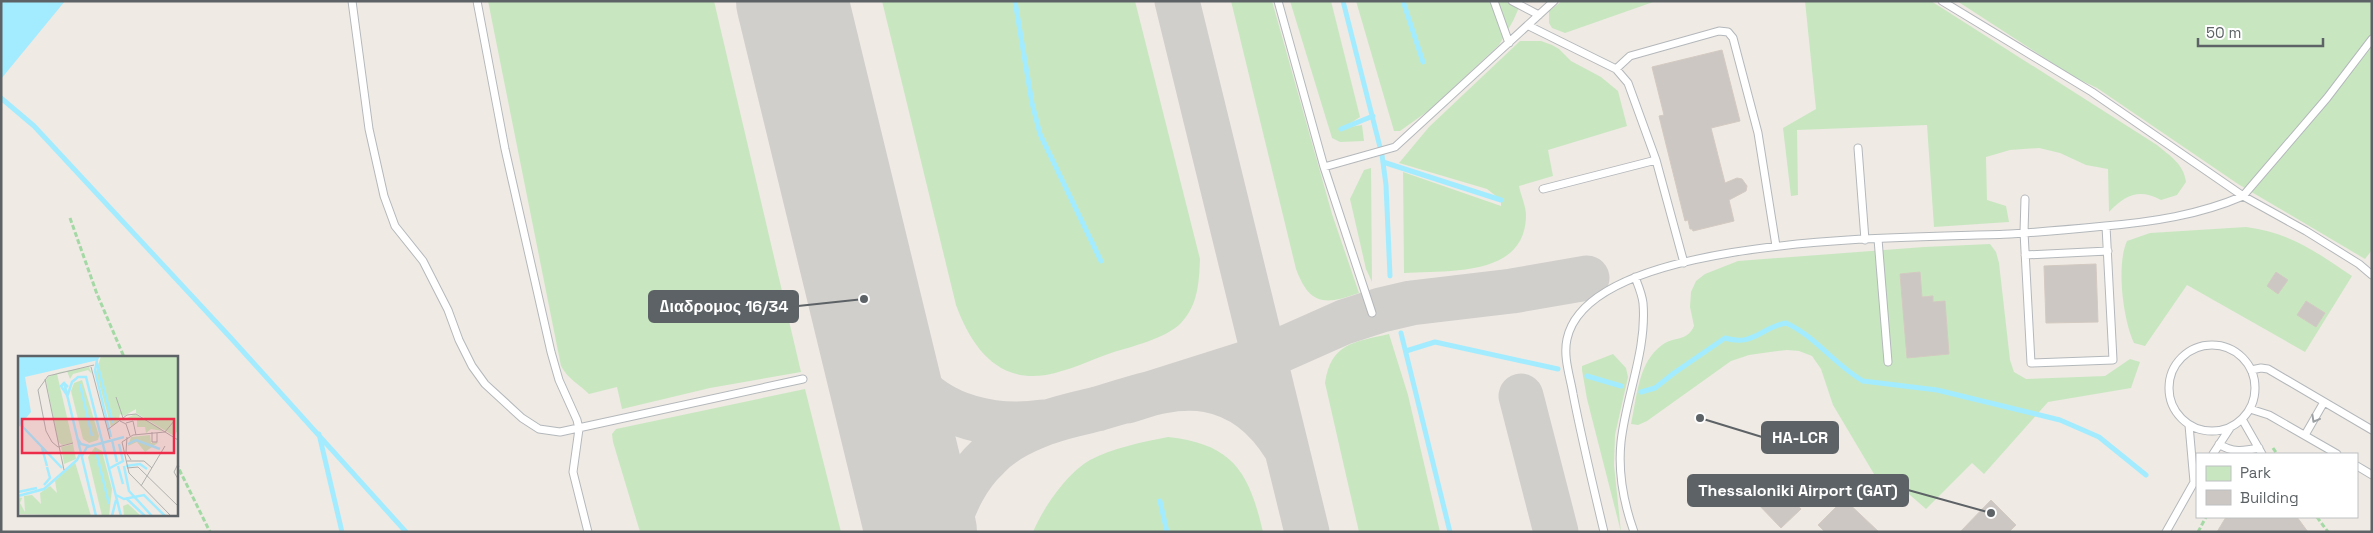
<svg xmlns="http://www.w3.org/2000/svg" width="2373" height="533" font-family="'Space Grotesk',sans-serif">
<rect width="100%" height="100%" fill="#efeae4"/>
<path fill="#c8e7c0" d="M 488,1 L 714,1 L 801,372 L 710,388 L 622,409 L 617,387 L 589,394 C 579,384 568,379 561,366 Z
M 882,1 L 1135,1 L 1200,259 C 1199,283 1198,305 1181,323 C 1167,338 1130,347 1111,353 C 1091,360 1068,371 1046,375 C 997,383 971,346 956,305 Z
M 1231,1 L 1272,1 L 1332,214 L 1359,293 C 1325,305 1310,306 1296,269 Z
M 1290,1 L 1331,1 L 1360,117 L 1343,128 L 1362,125 L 1364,141 L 1340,142 L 1332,138 Z
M 1356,1 L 1522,1 L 1513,21 L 1499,45 L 1428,111 L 1400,131 L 1394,131 Z
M 1562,1 L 1656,1 L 1565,33 L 1552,28 L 1549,23 L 1549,11 Z
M 1805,1 L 1931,1 L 2157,145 C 2170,156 2184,164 2186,182 L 2177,195 L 2161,200 C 2139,188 2125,195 2109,212 L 2108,169 L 2086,165 L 2060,153 L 2039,148 L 2010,150 L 1986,157 L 1987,200 L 2006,206 L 2009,222 L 1934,227 L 1927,125 L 1797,130 L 1798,195 L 1791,196 L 1783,128 L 1816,109 Z
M 1957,1 L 2372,1 L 2372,250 L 2365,259 L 2238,184 L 2097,88 L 2074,77 Z
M 1520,41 L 1541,41 L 1552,45 L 1559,49 L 1571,61 L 1601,77 L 1618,91 L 1627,126 L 1548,150 L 1553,176 L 1519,186 C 1521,196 1526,206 1526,216 C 1525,278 1447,270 1404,273 L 1403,172 L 1501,206 L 1501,200 L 1487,189 L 1399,163 L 1429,127 Z
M 1371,168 L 1372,282 L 1366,269 L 1350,199 L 1364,170 Z
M 2246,227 C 2293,234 2313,250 2352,276 L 2305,352 L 2187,285 L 2145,346 L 2134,343 C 2123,319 2116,265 2127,241 L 2150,233 Z
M 1990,244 L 1996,252 L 1999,263 L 2010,360 L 2014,372 L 2026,379 L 2105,376 L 2130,359 L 2140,362 L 2131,388 L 2048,402 L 1984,474 L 1972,463 L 1926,509 L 1894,481 L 1874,474 L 1833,405 L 1821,369 L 1812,356 L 1799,351 L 1787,350 L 1770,352 L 1749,355 L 1731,361 L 1647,421 L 1638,425 L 1631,424 C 1637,398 1638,362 1662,345 C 1674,336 1687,342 1694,326 L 1690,307 L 1691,292 L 1696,281 L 1705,274 L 1738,261 L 1924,247 Z
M 1389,334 L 1408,395 L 1440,532 L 1359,532 L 1325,383 C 1331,343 1354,342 1389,334 Z
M 1613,354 L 1626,368 L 1628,377 L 1615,435 L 1614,465 L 1621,532 L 1587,399 L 1582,370 L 1582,366 Z
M 805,389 L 841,532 L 640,532 L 613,442 L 612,434 L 616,429 Z
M 1168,437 C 1233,444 1249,472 1263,532 L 1033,532 C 1043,508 1067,473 1090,460 C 1113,448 1142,442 1168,437 Z"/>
<path fill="#a3ecff" d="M 1,1 L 65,1 L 1,79 Z"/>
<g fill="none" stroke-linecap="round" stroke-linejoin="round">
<path stroke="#a3ecff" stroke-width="5" d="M 1015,1 L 1032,103 L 1040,134 L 1101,261
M 1343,1 L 1382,155 L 1386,185 L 1390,276
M 1403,1 L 1423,62
M 1,98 L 34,126 L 230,337 L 406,532
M 1341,129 L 1373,116
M 1383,162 L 1501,200
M 1401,333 L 1450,532
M 1406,351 L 1435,342 L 1558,369
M 1587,376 L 1621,386
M 1641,392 L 1655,388 L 1674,373 L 1725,338 C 1753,347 1762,327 1786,323 C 1815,336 1835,365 1863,381 L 1937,390 L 2060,420 L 2099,437 L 2146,475
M 319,434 L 342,532
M 1160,501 L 1167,532"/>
<path stroke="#d1cfcc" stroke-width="45" d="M 1177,1 L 1307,532
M 864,299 C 879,325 892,354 910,378 C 940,418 997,429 1043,422
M 1521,396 L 1556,532
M 1127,401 L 1263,358 L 1344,322 L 1381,310 L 1411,303 L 1512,291 L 1587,278
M 916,509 L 916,532
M 945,532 C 955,504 966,477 988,457 C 1001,443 1018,434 1035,427 C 1055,418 1077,414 1097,409 C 1132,399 1172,383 1208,390 C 1242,396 1267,418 1285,447"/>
<path stroke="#d1cfcc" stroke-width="112" d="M 792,1 L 921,532"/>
</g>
<path fill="#ccc7c3" stroke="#d3cac2" d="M 1722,50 L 1740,121 L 1711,128 L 1725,183 L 1737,178 L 1742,179 L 1747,186 L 1746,191 L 1729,200 L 1734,221 L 1693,231 L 1692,229 L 1690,229 L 1688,220 L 1685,221 L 1659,116 L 1664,115 L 1652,67 Z
M 2096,264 L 2098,322 L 2046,323 L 2044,266 Z
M 1920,272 L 1922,297 L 1933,296 L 1933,302 L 1945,301 L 1949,354 L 1907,358 L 1900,274 Z
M 2276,272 L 2288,280 L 2278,294 L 2267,286 Z
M 2306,301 L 2325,313 L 2316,327 L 2297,315 Z
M 1776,481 L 1801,509 L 1781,528 L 1755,501 Z
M 1844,499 L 1879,532 L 1825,532 L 1818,525 Z
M 1991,500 L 2016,525 L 2009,532 L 1960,532 Z
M 2226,517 L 2297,517 L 2308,532 L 2217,532 Z"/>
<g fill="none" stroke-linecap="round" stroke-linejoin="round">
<defs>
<path id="service" d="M 352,1 L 369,129 L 384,196 L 395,226 L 423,261 L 448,310 L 459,340 L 472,366 L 485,384 L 522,418 L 539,429 L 560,432 L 803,379
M 477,1 L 505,149 L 551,352 L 559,380 L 577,420 L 579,429 L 573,472 L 588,532
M 1278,1 L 1324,167 L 1372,313
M 1494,1 L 1509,43
M 1512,1 L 1539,15
M 1942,1 L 2092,92 L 2243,196 L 2306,231 L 2359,264 L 2372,275
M 1529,26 L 1616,69 L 1628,83 L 1656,160 L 1684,263
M 1616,69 L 1630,56 L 1719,31 L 1728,32 L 1733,38 L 1758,133 L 1776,246
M 1858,148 L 1865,240
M 1324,167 L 1395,147 L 1554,1
M 1543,189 L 1656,160
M 2025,199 L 2024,232 L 2031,363 L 2113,360 L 2106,226
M 1878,239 L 1888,362
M 2025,255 L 2108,251
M2169 388a43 43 0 1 1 86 0a43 43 0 1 1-86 0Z
M 2251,370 L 2261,368 L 2268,369 L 2372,430
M 2250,409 L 2269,415 L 2337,454
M 2242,419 L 2262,454
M 2189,425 L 2194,482
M 2305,435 L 2324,402
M 2219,444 C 2232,453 2244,451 2259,448
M 2213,454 L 2230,428
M 2357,466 L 2372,475
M 1604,532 C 1593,486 1582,440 1573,394 C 1570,376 1563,357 1567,339 C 1590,232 1922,238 2010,234 C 2041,232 2074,229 2105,226 C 2152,222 2199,215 2243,196 L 2327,98 L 2372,39
M 1634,532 C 1624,504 1618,471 1621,442 C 1626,396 1647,350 1643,303 C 1642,294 1638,285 1635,277
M 2166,532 L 2197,477"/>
</defs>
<use href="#service" stroke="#b4b8bb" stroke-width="9"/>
<path stroke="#a3d9a4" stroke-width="3" stroke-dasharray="5 2.5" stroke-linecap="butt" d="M 70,218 L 97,294 L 124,357
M 2273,448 L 2277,454
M 176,463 L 210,532
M 2317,517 L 2328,532
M 2198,532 L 2206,517"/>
<use href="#service" stroke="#fff" stroke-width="7"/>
</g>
<defs><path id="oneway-chevron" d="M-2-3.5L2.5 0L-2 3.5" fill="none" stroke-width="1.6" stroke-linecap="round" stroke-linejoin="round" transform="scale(1.25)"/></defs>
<use stroke="#9da1a3" href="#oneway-chevron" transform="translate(2315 419) rotate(119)"/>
<g transform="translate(18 356)">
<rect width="160" height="160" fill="#efeae4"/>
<path d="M 83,0 L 160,0 L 160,74 L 156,80 L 118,57 L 118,53 L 106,60 L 102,58 L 100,66 L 93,71 L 78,16 ZM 71,11 L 74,18 L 70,14 L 55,18 L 52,23 L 49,15 L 39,18 L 55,87 L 44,89 L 40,86 L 28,24 L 30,21 L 42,16 ZM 64,24 L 81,80 L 80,84 L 71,87 L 65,83 L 53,35 L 56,27 ZM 117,58 L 142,72 L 144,75 L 133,73 L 128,77 L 127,71 L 119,71 L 119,76 L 119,62 L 103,65 ZM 132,79 L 133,87 L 141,86 L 127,96 L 119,86 L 110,90 L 113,81 ZM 55,88 L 58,103 L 46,108 L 43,91 ZM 77,91 L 84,95 L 94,133 L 91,160 L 84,160 L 70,101 ZM 57,106 L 73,160 L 0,158 L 0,141 L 4,142 L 2,147 L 7,156 L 6,140 L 14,139 L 23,148 L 22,137 L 32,130 L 39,137 L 37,125 ZM 110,148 L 123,160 L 106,160 L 105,150 Z" fill="#c8e7c0"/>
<path d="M 0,0 L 82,0 L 80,4 L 7,21 L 13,56 L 0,72 Z" fill="#a3ecff"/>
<path fill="none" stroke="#a3ecff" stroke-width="2.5" d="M 79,4 L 77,15 L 93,81M 79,7 L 95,67M 46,26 L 78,160M 62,28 L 74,80M 49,39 L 43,30 L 46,27 L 50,31M 49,41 L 54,26 L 60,21 L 68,21 L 103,160M 3,69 L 44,112M 59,82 L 63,88 L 71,90M 94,84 L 99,106M 110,88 L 118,84 L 142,93M 24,92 L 29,110M 78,95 L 91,148M 64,100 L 69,91 L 106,81M 100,110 L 105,128M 106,110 L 111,135 L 134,160M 108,110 L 122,108 L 129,113M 92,112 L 105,105 L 101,88M 26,129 L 32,122 L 29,111M 0,136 L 19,132M 98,139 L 106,143 L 126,139 L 147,160M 0,140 L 26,133 L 59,104 L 63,96M 108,142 L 127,160M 94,160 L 98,144"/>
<path fill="none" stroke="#b0b0ad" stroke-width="1" d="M 73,11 L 92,83M 27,23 L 46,114M 98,41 L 105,62M 102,65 L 108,68 L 112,80M 108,67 L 115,65 L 118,79M 89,74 L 109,59 L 118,58 L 160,84M 134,76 L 134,86 L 139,86 L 139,77M 109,81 L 108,96 L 113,104M 55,87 L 40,91 L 34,86 L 28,75 L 20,34 L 30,20 L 76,9M 109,105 L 126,105 L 134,112M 160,108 L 156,116 L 160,123M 109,112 L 120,111 L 160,150M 123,130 L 147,90M 153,160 L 111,117 L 104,86 L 115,79 L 147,76 L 156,65"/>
<path fill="#ec2c48" fill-opacity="0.15" stroke="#ec2c48" stroke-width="2.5" d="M 4,63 L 156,63 L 156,97 L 4,97 Z"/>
<rect width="160" height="160" fill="none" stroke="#5c6265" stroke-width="2.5"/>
</g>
<path fill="none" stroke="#5c6265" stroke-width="2" d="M864 299L798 306M1700 418L1762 437M1991 513L1908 490"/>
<g fill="#5c6265" stroke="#fff" stroke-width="2">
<circle cx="864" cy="299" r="5"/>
<circle cx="1700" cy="418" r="5"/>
<circle cx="1991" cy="513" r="5"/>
</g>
<g fill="#5c6265" stroke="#5c6265" stroke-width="2">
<rect x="649" y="291" width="149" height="31" rx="5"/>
<rect x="1762" y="422" width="76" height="31" rx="5"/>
<rect x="1688" y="475" width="220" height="31" rx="5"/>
</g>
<g font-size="16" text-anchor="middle" font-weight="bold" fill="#fff">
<text x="724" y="312">Διαδρομος 16/34</text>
<text x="1800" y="443">HA-LCR</text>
<text x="1798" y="496">Thessaloniki Airport (GAT)</text>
</g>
<rect width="2373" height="533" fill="none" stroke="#5c6265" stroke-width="5"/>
<rect x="2196" y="453" width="162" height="65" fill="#ffffff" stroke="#bec0c1"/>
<rect x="2206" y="466" width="25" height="15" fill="#c8e7c0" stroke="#bec0c1"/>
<text x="2240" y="478" font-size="15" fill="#5c6265">Park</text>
<rect x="2206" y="490" width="25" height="15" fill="#ccc7c3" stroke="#bec0c1"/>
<text x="2240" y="503" font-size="15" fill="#5c6265">Building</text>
<path d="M2198 38v8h125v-8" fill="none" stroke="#5c6265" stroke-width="2.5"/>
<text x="2206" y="38" font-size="15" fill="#5c6265" stroke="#ffffff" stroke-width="4" paint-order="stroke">50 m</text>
</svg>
